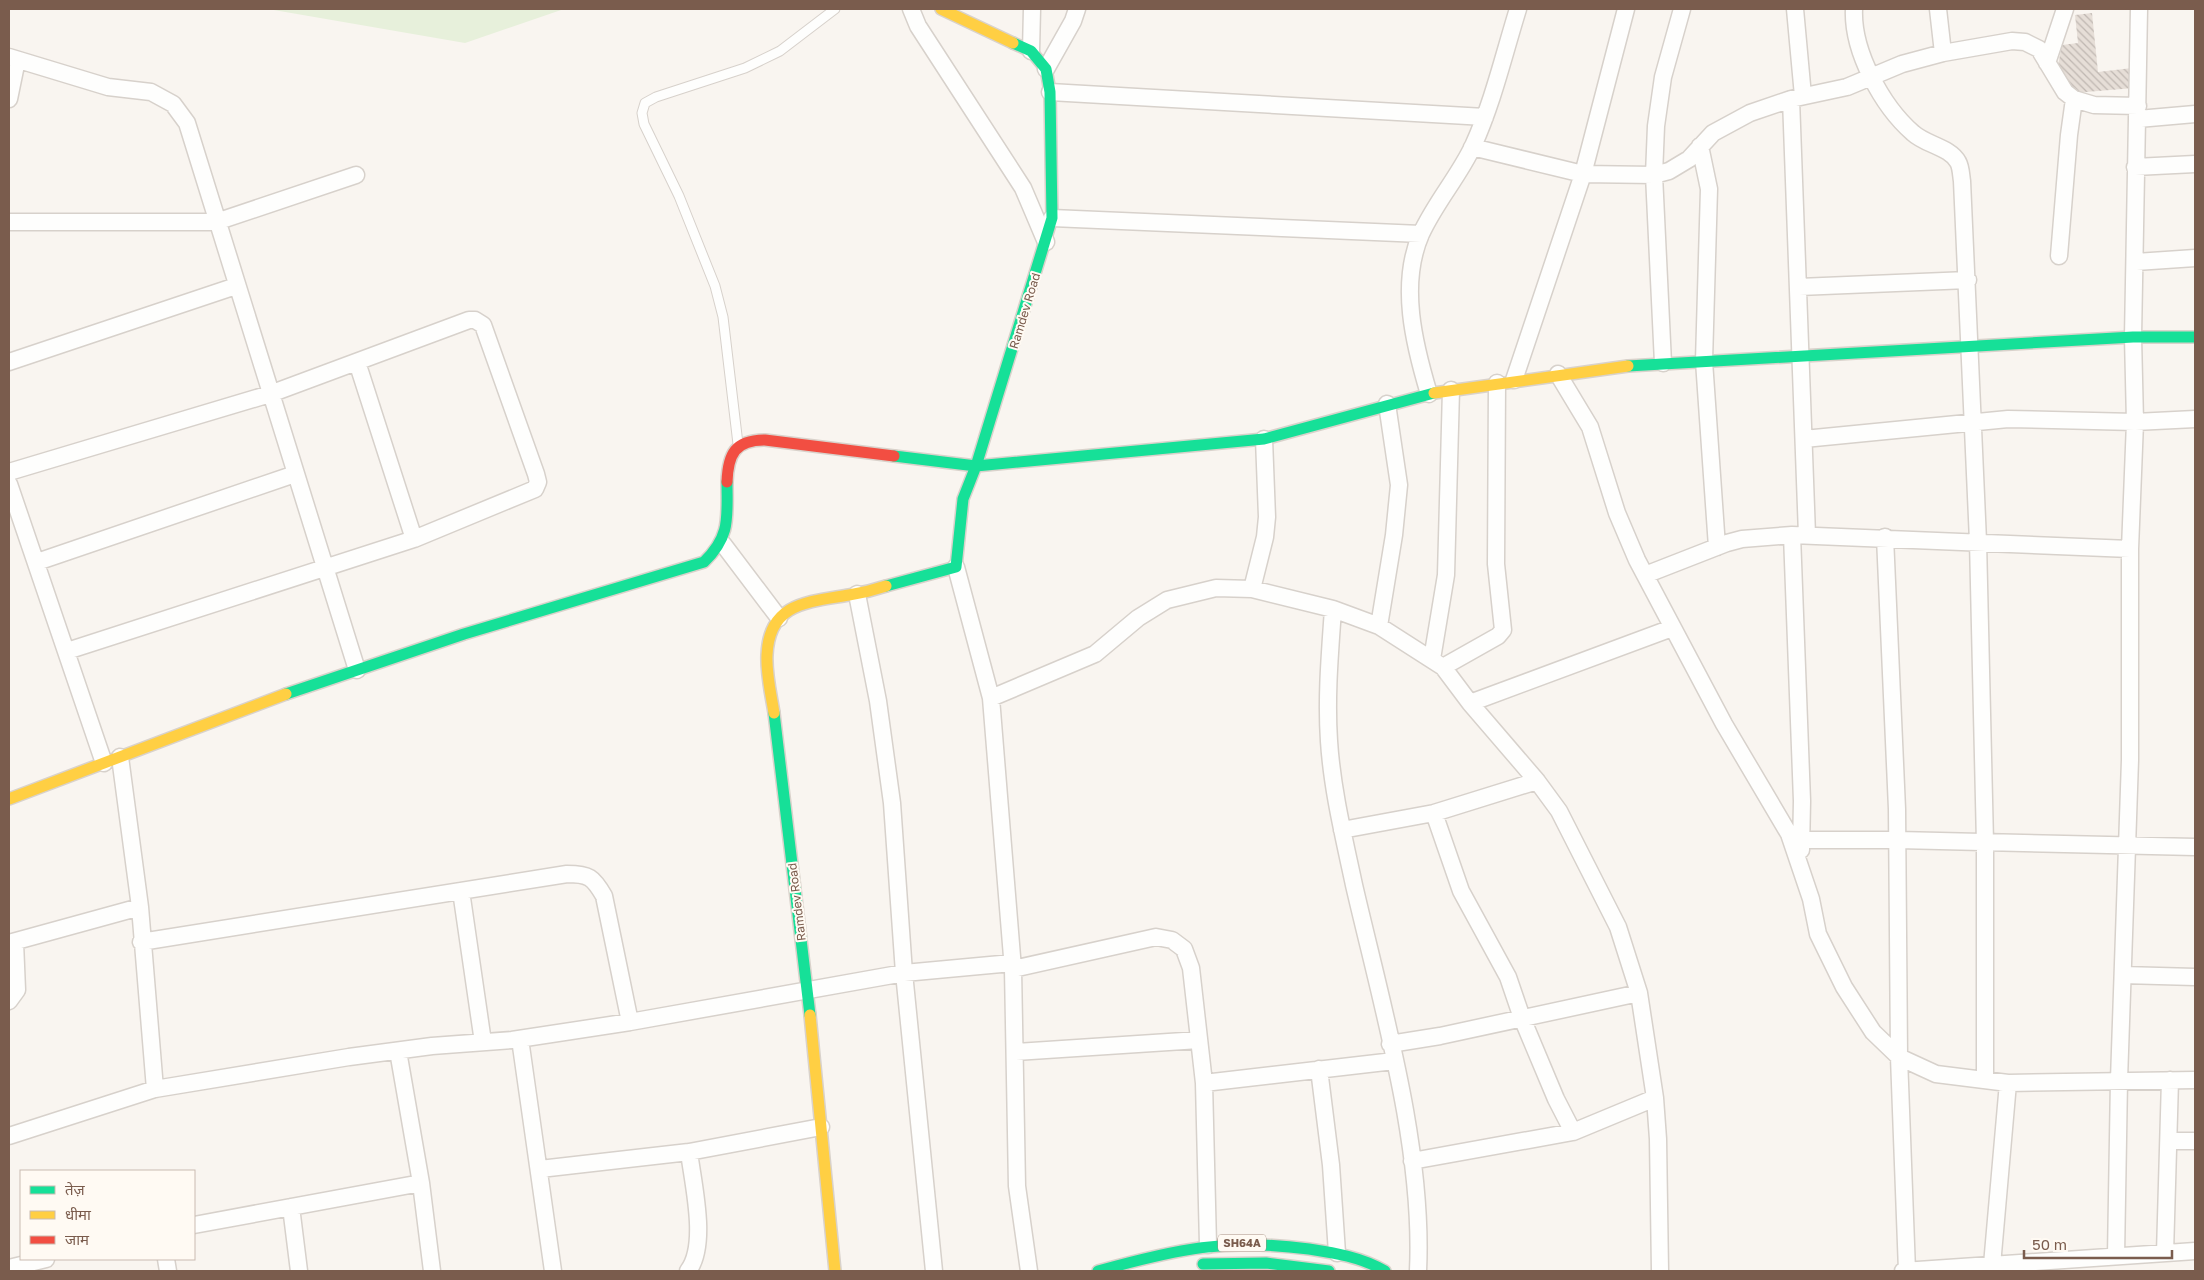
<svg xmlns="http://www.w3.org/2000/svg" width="2204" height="1280" font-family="'Golos Text','Noto Sans Devanagari',sans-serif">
<defs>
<pattern id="building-back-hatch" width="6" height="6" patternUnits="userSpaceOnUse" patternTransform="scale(1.25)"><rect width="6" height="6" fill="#e6ded7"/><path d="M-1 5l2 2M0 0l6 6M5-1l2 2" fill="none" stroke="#bfb7b1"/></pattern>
</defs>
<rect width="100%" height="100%" fill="#f9f5f0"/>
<path fill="#e7f0db" d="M 268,9 L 564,9 L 465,43 Z"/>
<path fill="url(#building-back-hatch)" d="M 2092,13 L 2098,72 L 2132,68 L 2134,88 L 2074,93 L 2057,70 L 2062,45 L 2078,43 L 2075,15 Z"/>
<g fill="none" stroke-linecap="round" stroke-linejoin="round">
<defs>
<path id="lane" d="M 738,444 L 723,317 L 715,286 L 679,196 L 644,124 L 642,113 L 645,103 L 656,97 L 745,68 L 780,51 L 835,9"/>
<path id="street" d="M 911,9 L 918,26 L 1023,188 L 1046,242
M 1795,9 L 1803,96
M 1854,9 C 1852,51 1882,106 1913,133 C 1926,145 1950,147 1958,162 C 1961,167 1961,175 1962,181 L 1978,541 L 1985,843 L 1985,1080
M 1938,9 L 1943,53
M 1031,51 L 1032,9
M 9,57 L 108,87 L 151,92 L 173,104 L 187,123 L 357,670
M 2047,63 L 2065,9
M 1046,69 L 1073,21 L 1077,9
M 1050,92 L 1485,117
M 9,99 L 17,60
M 1791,99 L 1807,535
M 2138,119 L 2195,114
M 1700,146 L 1709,189 L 1704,361 L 1717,547
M 1472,147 L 1583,174 L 1654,175 L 1669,171 L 1689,159 L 1713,133 L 1750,113 L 1791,99 L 1847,87 L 1902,64 L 1943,53 L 2012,41 L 2025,42 L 2039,49 L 2065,92 L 2074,99 L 2094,105 L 2138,106
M 2135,167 L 2195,164
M 1052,218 L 1421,234
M 9,222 L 216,222 L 356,175
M 2059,256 L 2069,135 L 2074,99
M 2136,262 L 2195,258
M 1799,287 L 1968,280
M 9,362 L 236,286
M 357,362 L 414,539
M 1663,363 L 1654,175 L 1656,126 L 1663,77 L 1682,9
M 1558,374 L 1590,427 L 1617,513 L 1637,560 L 1724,724 L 1789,834 L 1811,899 L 1818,934 L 1844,987 L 1873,1032 L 1899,1057 L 1936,1074 L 2008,1083 L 2195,1080
M 1514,380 L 1583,174 L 1626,9
M 1429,394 C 1414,344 1399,284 1421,234 C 1435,203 1459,176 1473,146 C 1493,102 1504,54 1518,9
M 1804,439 L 2008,419 L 2135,422 L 2195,419
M 9,472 L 270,394 L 469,320 L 475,320 L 483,325 L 536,474 L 538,482 L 535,489 L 414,539 L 67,651
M 9,484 L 104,763
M 1792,535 L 1802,801 L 1801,850
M 1885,537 L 1897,809 L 1899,1057 L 1907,1271
M 723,544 L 779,618
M 37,562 L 295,474
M 956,567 L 991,698 L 1013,969 L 1017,1186 L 1029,1271
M 1645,575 L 1727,543 L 1742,539 L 1792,535 L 2130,549
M 1252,589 L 1265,537 L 1267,517 L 1264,439
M 857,594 L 878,701 L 892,803 L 904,973 L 934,1271
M 1333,609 C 1330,653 1326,696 1329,741 C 1332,789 1344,838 1354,885 C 1382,1006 1424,1148 1418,1271
M 1379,626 L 1394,535 L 1399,485 L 1387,404
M 1432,659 L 1446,575 L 1451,390
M 1443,667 L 1498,636 L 1503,630 L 1496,564 L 1497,383
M 991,698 L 1095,654 L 1138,618 L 1167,600 L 1216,588 L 1252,589 L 1333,609 L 1379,626 L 1443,667 L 1470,703 L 1537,781 L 1559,811 L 1618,927 L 1639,993 L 1655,1098 L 1658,1139 L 1660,1271
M 1470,703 L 1672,628
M 120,757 L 140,907 L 155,1089
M 1434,813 L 1461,891 L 1508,977 L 1522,1018 L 1556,1099 L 1573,1132
M 1342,830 L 1434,813 L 1537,781
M 1801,840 L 1898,840 L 2195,847
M 461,891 L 483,1042
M 141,942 L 567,874 C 589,874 593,877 604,896 L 630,1022
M 9,943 L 140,907
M 1013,969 L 1156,937 L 1172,940 L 1184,949 L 1191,968 L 1204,1083 L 1208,1245
M 2123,975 L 2195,977
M 9,1001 L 17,990 L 15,942
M 520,1039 L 553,1271
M 1390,1044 L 1440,1036 L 1639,993
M 398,1051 L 421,1183
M 1015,1052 L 1199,1040
M 1319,1069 L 1331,1165 L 1337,1253
M 1204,1083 L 1394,1061
M 9,1136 L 155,1089 L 349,1057 L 432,1046 L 512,1040 L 630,1022 L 904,973 L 1012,963
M 2169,1141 L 2195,1141
M 1412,1161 L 1573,1132 L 1655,1098
M 540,1169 L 689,1152 L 821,1127
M 291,1207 L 299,1271
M 194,1225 L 421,1183 L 432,1271
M 2165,1253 L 2170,1080
M 2116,1256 L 2119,1080 L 2130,760 L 2130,549 L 2135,422 L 2133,337 L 2139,9
M 166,1259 L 168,1271
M 1992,1265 L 2008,1083
M 9,1268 L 46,1259
M 688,1271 C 708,1245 693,1184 689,1152
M 1903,1271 L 2195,1251"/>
<path id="fast" d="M 1628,366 L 2133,337 L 2195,337
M 894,456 L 976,466 L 1264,439 L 1434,393
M 886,586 L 956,567 L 963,499 L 976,466 L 1052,218 L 1050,92 L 1046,69 L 1031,51 L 1013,43
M 286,694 L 464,634 L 704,562 C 731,536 727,517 727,482
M 774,713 L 810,1015
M 1203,1264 L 1266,1263 L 1329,1271
M 1098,1271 C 1177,1249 1226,1238 1309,1249 C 1335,1253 1361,1257 1385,1271"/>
<path id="slow" d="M 941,9 L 1013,43
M 1434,393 L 1628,366
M 774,713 C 771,694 766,674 767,655 C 769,603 807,602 849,595 C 862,593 874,590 886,586
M 9,799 L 286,694
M 810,1015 L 835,1271"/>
<path id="jam" d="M 727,482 C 728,454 735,440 765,440 L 894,456"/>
</defs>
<use href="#lane" stroke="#d7d1cb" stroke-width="11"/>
<use href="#street" stroke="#d7d1cb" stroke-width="19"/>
<use href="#fast" stroke="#d9d2cb" stroke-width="14"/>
<use href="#slow" stroke="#d9d2cb" stroke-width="14"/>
<use href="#jam" stroke="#d9d2cb" stroke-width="14"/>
<use href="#lane" stroke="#fefefd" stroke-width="9"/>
<use href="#street" stroke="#fefefd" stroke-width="16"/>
<use href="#fast" stroke="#16e098" stroke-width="11"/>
<use href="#slow" stroke="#ffcf43" stroke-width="11"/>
<use href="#jam" stroke="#f24e42" stroke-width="11"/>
</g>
<g text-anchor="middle" stroke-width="4" stroke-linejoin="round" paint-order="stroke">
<rect fill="#fffaf3" stroke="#a28b7f" stroke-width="1" x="1218" y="1234.5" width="48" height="17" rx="4"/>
<g font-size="11" font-weight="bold" fill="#7a5c4d">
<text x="1242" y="1247">SH64A</text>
</g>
<g font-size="12" fill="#7a5c4d" stroke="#fffaf3">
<text transform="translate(1025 311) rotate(-73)" y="4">Ramdev Road</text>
<text transform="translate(797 902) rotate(-97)" y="4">Ramdev Road</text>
</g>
</g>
<rect width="2204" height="1280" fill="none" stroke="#7a5c4d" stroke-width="20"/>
<rect x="20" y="1170" width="175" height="90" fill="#fffaf3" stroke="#cabbb1"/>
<rect x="30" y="1186" width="25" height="8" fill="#16e098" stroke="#cabbb1"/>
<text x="65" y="1195" font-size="15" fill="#7a5c4d">तेज़</text>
<rect x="30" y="1211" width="25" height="8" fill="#ffcf43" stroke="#cabbb1"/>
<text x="65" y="1220" font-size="15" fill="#7a5c4d">धीमा</text>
<rect x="30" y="1236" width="25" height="8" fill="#f24e42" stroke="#cabbb1"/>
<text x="65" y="1245" font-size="15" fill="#7a5c4d">जाम</text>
<path d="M2024 1250v8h148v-8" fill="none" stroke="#7a5c4d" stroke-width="2.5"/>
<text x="2032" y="1250" font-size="15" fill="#7a5c4d" stroke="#fffaf3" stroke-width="4" paint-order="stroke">50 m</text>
</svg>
